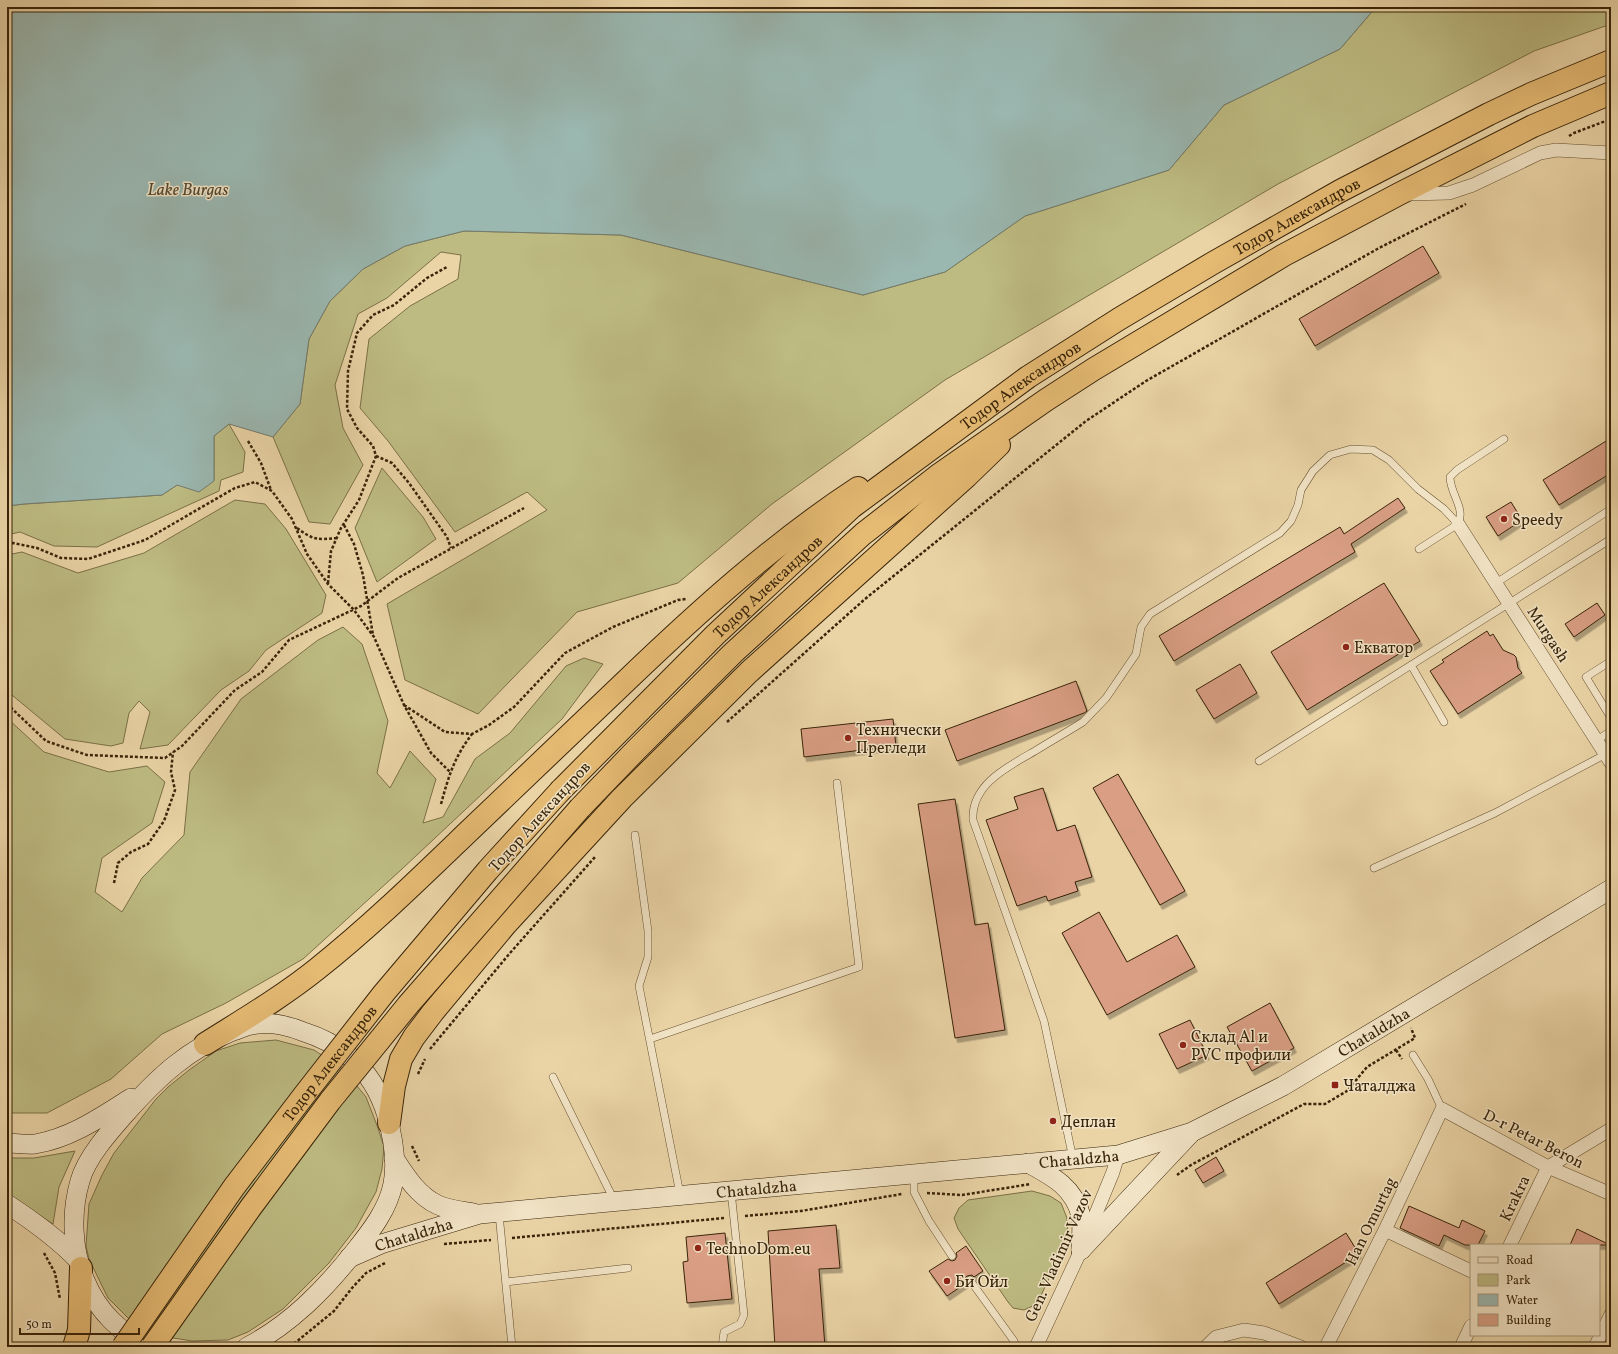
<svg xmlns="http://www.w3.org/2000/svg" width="1618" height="1354" font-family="Vollkorn,serif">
<defs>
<filter id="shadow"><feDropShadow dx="2.5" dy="4.5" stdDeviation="0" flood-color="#0004"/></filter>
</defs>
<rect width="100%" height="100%" fill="#ead4a6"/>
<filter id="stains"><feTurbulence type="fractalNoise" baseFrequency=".005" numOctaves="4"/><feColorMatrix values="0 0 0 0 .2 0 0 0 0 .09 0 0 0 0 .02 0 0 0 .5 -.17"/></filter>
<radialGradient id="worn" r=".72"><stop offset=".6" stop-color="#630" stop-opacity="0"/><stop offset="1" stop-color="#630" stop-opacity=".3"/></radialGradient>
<path fill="#bdbb82" stroke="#7b7046" d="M 1376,7 L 1611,7 L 1611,24 L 1534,51 L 1278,184 L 945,380 L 772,504 L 678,583 L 577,612 L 478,714 L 405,680 L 387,604 L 547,510 L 527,492 L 455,532 L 388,441 L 360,408 L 369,339 L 410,306 L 458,279 L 461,255 L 441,252 L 387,298 L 358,314 L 335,385 L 343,428 L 363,465 L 330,524 L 309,522 L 273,437 L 300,404 L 309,339 L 330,301 L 363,269 L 405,246 L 464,231 L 621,235 L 863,295 L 945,272 L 1025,216 L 1169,170 L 1224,105 L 1340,49 Z
M 229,424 L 245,452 L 243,472 L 221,480 L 219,491 L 97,547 L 54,546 L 20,532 L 7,535 L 7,506 L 24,504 L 162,495 L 177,485 L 214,480 L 214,436 Z
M 382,468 L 423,517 L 436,539 L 377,582 L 355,528 Z
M 235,500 L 265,504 L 286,529 L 326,595 L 322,613 L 266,650 L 249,671 L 221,690 L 168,745 L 140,749 L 150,712 L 139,701 L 129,713 L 123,743 L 111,746 L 65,739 L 7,691 L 7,555 L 22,552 L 78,573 L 144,553 Z
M 343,627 L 362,644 L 388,721 L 377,773 L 390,788 L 410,751 L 436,779 L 423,823 L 443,817 L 475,759 L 510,733 L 566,666 L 584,658 L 603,664 L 562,719 L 402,869 L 303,959 L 226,1003 L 162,1034 L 111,1079 L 47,1113 L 7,1113 L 7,718 L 44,752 L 109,772 L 147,766 L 165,782 L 152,823 L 102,858 L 95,892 L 122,912 L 142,878 L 184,835 L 190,772 L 241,699 L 318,640 Z
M 276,1040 L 314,1050 L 343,1069 L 366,1097 L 378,1128 L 384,1147 L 382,1169 L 376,1192 L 356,1228 L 329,1263 L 283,1309 L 248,1332 L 228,1340 L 192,1341 L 167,1337 L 129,1319 L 108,1298 L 89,1259 L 86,1246 L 89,1204 L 102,1175 L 114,1153 L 156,1099 L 168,1087 L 189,1070 L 216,1051 L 240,1043 Z
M 75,1151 L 59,1187 L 53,1224 L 7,1194 L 7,1158 L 34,1158 Z
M 1032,1191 L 1050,1196 L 1061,1203 L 1067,1218 L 1068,1238 L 1037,1304 L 1024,1310 L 1013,1308 L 1008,1302 L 958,1229 L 954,1218 L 959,1208 L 968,1200 Z"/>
<path fill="#9ab7b0" stroke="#737c6d" d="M 7,7 L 1376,7 L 1340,49 L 1224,105 L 1169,170 L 1025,216 L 945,272 L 863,295 L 621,235 L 464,231 L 405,246 L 363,269 L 330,301 L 309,339 L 300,404 L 273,437 L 229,424 L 214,436 L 214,481 L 199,492 L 177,485 L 162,495 L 24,504 L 7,506 Z"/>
<path fill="#d99e84" stroke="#392409" filter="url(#shadow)" d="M 1423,246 L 1439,273 L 1315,346 L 1299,319 Z
M 1611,438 L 1611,473 L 1559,505 L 1543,480 Z
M 1398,498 L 1405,508 L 1351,544 L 1355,552 L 1174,661 L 1159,636 L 1340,527 L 1344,534 Z
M 1511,502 L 1522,520 L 1498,536 L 1486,517 Z
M 1384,583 L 1420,641 L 1307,710 L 1271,652 Z
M 1597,603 L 1605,615 L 1574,637 L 1565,624 Z
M 1487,631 L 1490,636 L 1493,634 L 1503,650 L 1514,655 L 1516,657 L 1518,668 L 1522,673 L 1458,714 L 1430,671 L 1444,662 L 1442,660 Z
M 1240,664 L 1257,693 L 1214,719 L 1196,690 Z
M 1076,681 L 1087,711 L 1084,713 L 957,761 L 945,730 Z
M 893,719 L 896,746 L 804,757 L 801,729 Z
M 1118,774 L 1185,891 L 1160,905 L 1093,788 Z
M 1043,788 L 1057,831 L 1075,825 L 1092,877 L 1075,882 L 1078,891 L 1048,901 L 1046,896 L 1017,906 L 986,820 L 1018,809 L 1014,797 Z
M 955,799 L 975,925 L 988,923 L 1005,1030 L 955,1038 L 918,804 Z
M 1099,912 L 1127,962 L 1177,935 L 1195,967 L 1107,1015 L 1062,933 Z
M 1270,1003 L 1294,1048 L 1252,1071 L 1227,1027 Z
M 1190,1020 L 1207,1055 L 1177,1069 L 1159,1034 Z
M 1216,1157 L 1224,1171 L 1203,1183 L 1195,1170 Z
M 1409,1206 L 1459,1228 L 1462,1220 L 1485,1231 L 1478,1245 L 1465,1245 L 1444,1235 L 1439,1246 L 1400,1228 Z
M 836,1225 L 840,1268 L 819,1269 L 825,1347 L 775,1347 L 768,1231 Z
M 1577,1229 L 1610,1245 L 1570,1245 Z
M 725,1233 L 732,1299 L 687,1303 L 683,1262 L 688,1261 L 686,1237 Z
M 1346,1233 L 1359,1254 L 1279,1304 L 1266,1283 Z
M 966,1246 L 983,1271 L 974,1277 L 972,1275 L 967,1276 L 965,1278 L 966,1283 L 947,1296 L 929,1271 L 948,1259 L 952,1261 L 955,1260 L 957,1256 L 956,1253 Z"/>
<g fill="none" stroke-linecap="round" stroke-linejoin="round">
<defs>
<path id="lane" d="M 1419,549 L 1458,524 C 1466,508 1450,494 1450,477 L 1457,470 L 1504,439
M 1496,583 L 1608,511 L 1611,516
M 1611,661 L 1586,677 L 1611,718
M 1411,665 L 1444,722
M 1597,740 L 1611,731
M 1259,761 L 1611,539
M 635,835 L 648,931 L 648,957 L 639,986 L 680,1194
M 1374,868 L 1495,813 L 1606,754
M 650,1039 L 859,967 L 837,783
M 1413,1055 L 1428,1079 L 1442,1109
M 553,1077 L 614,1200
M 1073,1159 L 1044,1021 L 973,820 C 971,784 1009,766 1035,751 C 1051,741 1067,732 1083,722 L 1106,698 L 1136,654 L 1141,627 L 1150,614 L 1280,533 L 1291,521 L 1298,505 L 1301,490 L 1313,471 L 1330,455 L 1351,449 L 1373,450 L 1389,460 L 1418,489 L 1444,509 L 1458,524
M 914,1174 L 914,1192 L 929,1221 L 952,1256
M 499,1214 L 512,1347
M 970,1280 L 1014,1341 L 1016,1347
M 506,1282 L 628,1268
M 722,1347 L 724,1332 L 740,1324 L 744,1315 L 731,1191"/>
<path id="street" d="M 1407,194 L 1449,193 L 1473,185 L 1540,153 L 1556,150 L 1611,153
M 1458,524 L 1611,763
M 1385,1230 L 1471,1271
M 1510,1245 L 1548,1167 L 1611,1129
M 1036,1347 L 1081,1250 L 1113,1172 L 1118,1155
M 1206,1347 L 1216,1337 L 1244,1330 L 1264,1333 L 1301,1347
M 1326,1347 L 1385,1230 L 1442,1109 L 1548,1167 L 1611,1194
M 1461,1347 L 1471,1326
M 1595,1347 L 1611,1314"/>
<g id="secondary">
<path d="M 7,1143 C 16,1143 26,1145 35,1144 C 71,1138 101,1117 131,1098"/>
<path d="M 394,1158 C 405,1175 418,1196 438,1205 C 449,1210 463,1211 474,1213"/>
<path d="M 1028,1163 C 1052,1176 1074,1187 1081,1216 C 1083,1226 1081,1239 1081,1250"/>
<path d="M 7,1204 C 33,1221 57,1238 78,1260"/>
<path d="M 1081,1250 L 1191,1133"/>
<path id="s1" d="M 349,1258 L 381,1244 L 480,1214 L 1118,1155 L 1192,1132 L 1283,1086 L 1611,889"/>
<path d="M 154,1347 C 87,1324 61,1246 80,1181 C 86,1158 110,1131 126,1113 C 158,1077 188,1049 233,1031 C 242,1028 250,1024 259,1024 C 275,1022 289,1026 304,1032 C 320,1037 334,1044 348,1055 C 367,1071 380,1092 387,1116 C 393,1137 397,1162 393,1184 C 388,1209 371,1231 355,1251 C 325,1289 291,1324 247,1347"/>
</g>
<g id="highway">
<path id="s2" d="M 561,790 L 715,635 L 852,507 L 1028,377 L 1119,319 L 1213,263 L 1340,191 L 1489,114 L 1531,94 L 1611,61"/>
<path d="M 580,808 L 636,750 L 733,653 L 863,534 L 940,474 L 1046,400 L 1094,369 L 1284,255 L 1399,194 L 1533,126 L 1611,93"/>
<path d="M 205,1044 C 243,1020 282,997 317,969 C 371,926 420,878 470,830 C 522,781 574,731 626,681 C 698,612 774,543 858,488"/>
<path d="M 389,1123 L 394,1086 L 401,1059 L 414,1037 L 433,1012 L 506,924 L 622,798 L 749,672 L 967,476 L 999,445"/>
<path d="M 74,1347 L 79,1330 L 81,1268"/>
</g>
</defs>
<use href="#lane" stroke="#655030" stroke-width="8"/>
<use href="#street" stroke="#655030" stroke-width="14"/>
<use href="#secondary" stroke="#392409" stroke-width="20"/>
<use href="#highway" stroke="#392409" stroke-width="24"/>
<path stroke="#392409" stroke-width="2.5" stroke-dasharray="3 2" stroke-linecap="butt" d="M 1569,136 L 1574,133 L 1611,119
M 248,441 L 261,463 L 271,490
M 376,456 L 392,463 L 409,483 L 447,537 L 451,548
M 344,525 L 354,544 L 363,575 L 373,635
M 297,528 C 313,540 317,540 337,538
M 7,545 L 13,543 L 37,548 L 61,558 L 88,559 L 145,540 L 235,488 L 255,482 L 272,491 L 292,519 L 307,554 L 328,584 L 354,610 L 374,637 L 404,705 L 431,753 L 450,772
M 328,583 L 331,551 L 341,528 L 359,500 L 376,456 L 373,446 L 357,428 L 347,409 L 348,371 L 357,333 L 373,315 L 394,305 L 427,278 L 447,267
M 7,704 L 46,741 L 87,755 L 165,758 L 182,746 L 235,690 L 262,672 L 289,640 L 361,606 L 398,578 L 524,508
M 404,705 L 445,732 L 472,734 L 489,725 L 514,707 L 565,653 L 613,627 L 678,600 L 686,599
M 727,722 L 865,599 L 1086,421 L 1146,381 L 1379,248 L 1466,204
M 441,804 C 449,775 454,758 472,734
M 114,883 L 118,863 L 131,852 L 148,844 L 164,821 L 175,790 L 171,772 L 173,752
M 430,1049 L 510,953 L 595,857
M 1396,1050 L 1402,1059
M 418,1074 L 425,1059
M 412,1146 L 419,1161
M 1177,1175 L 1191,1165 L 1304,1104 L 1325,1104 L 1347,1091 L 1367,1067 L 1415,1038 L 1411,1028
M 927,1193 L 962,1195 L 1031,1184
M 745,1216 L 801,1211 L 902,1194
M 512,1238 L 724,1218
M 444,1244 L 491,1240
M 44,1253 L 55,1273 L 60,1299
M 290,1347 L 334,1311 L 352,1288 L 366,1273 L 385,1263"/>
<use href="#lane" stroke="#f1e3c5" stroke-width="7"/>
<use href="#street" stroke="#f1e3c5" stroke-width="13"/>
<use href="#secondary" stroke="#f1e3c5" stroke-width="19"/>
<use href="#highway" stroke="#e5ba73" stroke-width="22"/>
<defs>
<g id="highway-bridge">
<path id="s3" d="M 123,1347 L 234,1187 L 305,1094 L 384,993 L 488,870 L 561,790"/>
<path d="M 152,1347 L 251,1207 L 330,1101 L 408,1005 L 580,808"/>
</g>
</defs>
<use href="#highway-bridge" stroke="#392409" stroke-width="24" stroke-linecap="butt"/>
<use href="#highway-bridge" stroke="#e5ba73" stroke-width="22"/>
</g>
<g fill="#8f2418" stroke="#f1e3c5" stroke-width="1.5">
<circle cx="1504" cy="519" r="4"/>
<circle cx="1346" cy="647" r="4"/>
<circle cx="848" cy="738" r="4"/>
<circle cx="1183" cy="1045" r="4"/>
<rect x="1331" y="1081" width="8" height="8" rx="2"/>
<circle cx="1053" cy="1121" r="4"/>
<circle cx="698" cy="1248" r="4"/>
<circle cx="947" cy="1281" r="4"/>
</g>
<g text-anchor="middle" stroke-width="3" stroke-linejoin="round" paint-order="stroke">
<g font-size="16" fill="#392409" stroke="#f1e3c5">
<text dy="6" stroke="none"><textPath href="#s2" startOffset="938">Тодор Александров</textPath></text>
<text dy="6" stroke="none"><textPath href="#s2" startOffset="614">Тодор Александров</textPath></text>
<text dy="6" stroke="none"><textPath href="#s2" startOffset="290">Тодор Александров</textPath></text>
<text transform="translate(1549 634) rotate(57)" y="6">Murgash</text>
<text transform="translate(539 816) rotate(-48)" y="6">Тодор Александров</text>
<text dy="6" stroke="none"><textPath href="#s1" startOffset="1064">Chataldzha</textPath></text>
<text dy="6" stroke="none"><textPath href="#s3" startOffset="351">Тодор Александров</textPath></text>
<text transform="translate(1534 1138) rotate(27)" y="6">D-r Petar Beron</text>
<text dy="6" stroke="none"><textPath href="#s1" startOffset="740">Chataldzha</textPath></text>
<text dy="6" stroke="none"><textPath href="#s1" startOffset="416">Chataldzha</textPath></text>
<text transform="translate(1514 1198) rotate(-64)" y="6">Krakra</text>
<text transform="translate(1370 1221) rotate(-64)" y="6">Han Omurtag</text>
<text dy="6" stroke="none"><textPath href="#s1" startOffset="69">Chataldzha</textPath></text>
<text transform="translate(1058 1255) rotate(-66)" y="6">Gen. Vladimir Vazov</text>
</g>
<g font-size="16" fill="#392409" stroke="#f1e3c5" text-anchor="start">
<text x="1512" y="525">Speedy</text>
<text x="1354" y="653">Екватор</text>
<text x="856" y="735">Технически<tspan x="856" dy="18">Прегледи</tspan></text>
<text x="1191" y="1042">Склад Al и<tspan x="1191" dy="18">PVC профили</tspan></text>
<text x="1343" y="1091">Чаталджа</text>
<text x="1061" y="1127">Деплан</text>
<text x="706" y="1254">TechnoDom.eu</text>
<text x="955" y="1287">Би Ойл</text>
</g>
<g font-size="17" font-style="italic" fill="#514933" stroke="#f1e3c5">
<text x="188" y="195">Lake Burgas</text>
</g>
</g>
<rect width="1618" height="1354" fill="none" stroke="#ead4a6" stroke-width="24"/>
<rect x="8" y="8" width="1602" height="1338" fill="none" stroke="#392409" stroke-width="2"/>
<rect x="12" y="12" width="1594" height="1330" fill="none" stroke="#392409"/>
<rect x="1470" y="1244" width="130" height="92" fill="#f1e3c5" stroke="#a7977a"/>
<rect x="1478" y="1257" width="20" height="6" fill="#f1e3c5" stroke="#a7977a"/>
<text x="1506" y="1264" font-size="12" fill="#392409">Road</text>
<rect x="1478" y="1274" width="20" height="12" fill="#bdbb82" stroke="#a7977a"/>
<text x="1506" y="1284" font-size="12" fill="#392409">Park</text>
<rect x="1478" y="1294" width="20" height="12" fill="#9ab7b0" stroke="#a7977a"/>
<text x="1506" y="1304" font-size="12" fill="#392409">Water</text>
<rect x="1478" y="1314" width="20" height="12" fill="#d99e84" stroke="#a7977a"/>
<text x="1506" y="1324" font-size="12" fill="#392409">Building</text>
<path d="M20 1328v6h119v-6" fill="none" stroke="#392409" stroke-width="2"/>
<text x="26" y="1328" font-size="12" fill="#392409" stroke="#f1e3c5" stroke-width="3" paint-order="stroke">50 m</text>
<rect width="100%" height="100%" filter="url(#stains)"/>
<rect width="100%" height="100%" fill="url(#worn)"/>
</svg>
